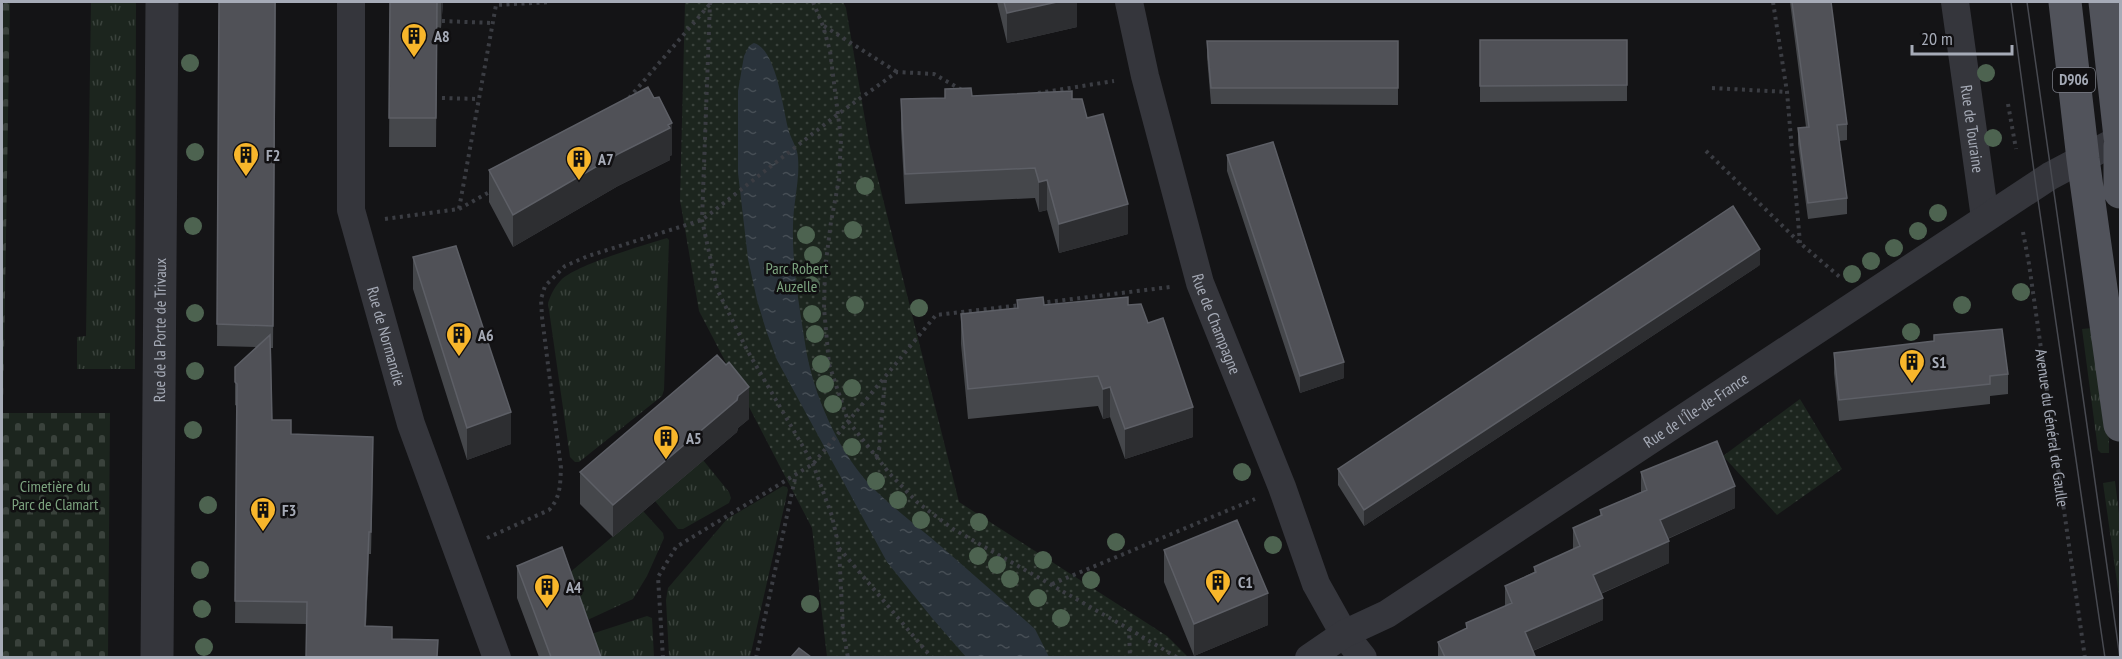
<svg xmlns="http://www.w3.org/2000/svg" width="2122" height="659" font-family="'PT Sans Narrow',sans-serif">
<defs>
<pattern id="grass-tufts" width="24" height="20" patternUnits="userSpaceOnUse" patternTransform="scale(1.5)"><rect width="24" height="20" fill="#1c251e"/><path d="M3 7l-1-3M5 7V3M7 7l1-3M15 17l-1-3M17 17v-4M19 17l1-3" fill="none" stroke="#3a423c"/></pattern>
<pattern id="cemetery-stones" width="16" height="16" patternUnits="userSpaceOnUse" patternTransform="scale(1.5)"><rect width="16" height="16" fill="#1c251e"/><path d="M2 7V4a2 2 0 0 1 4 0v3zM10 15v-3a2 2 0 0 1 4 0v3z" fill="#3a423c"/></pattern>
<pattern id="park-dots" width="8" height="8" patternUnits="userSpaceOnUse" patternTransform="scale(1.5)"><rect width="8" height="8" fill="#1c251e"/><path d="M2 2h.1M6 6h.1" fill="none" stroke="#3a423c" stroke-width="1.8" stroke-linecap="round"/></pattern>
<pattern id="water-ripples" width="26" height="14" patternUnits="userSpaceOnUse" patternTransform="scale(1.5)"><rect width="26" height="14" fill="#2a333b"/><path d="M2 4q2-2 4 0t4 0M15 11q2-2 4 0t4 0" fill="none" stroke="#464e55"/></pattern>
</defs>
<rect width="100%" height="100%" fill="#141416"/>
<path fill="url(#grass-tufts)" d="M 91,2 L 136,2 L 135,369 L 77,369 L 77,337 L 86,336 Z
M 667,238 L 669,240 L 664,390 L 662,396 L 579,462 L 575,462 L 570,457 L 548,303 C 551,294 555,286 562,279 C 579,264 644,245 667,238 Z
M 2092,328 L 2109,439 L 2109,453 L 2101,453 L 2098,450 L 2082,329 Z
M 703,460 L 729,492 L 731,498 L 729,503 L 683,529 L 678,529 L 655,501 Z
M 2115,481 L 2120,522 L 2120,603 L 2103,483 Z
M 783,486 L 787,487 L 788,490 L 750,657 L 669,657 L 666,600 L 668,588 L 727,519 Z
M 643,511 L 663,533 L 664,538 L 647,576 L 633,599 L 581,623 L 562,579 Z
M 647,616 L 652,618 L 654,657 L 589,657 L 585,636 Z"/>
<path fill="url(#cemetery-stones)" d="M 2,2 L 10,2 L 3,413 L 110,413 L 108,657 L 2,657 Z"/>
<path fill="url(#park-dots)" d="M 685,2 L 843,2 L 846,8 L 869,143 L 959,502 L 1167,636 L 1188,657 L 827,657 L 812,528 L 699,311 L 680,200 Z
M 1800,399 L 1842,469 L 1777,515 L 1723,456 Z"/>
<path fill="url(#water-ripples)" d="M 754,43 C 776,49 783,108 788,128 C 790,138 798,148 798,158 C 800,180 793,204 793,226 C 792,265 799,304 805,343 C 812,393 840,457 877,492 C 898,512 921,529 943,548 C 974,575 1004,602 1035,629 L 1049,657 L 966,657 L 932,618 L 887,562 L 777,360 L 766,330 L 757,300 L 748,259 L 738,173 L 738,91 L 744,56 L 749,46 Z"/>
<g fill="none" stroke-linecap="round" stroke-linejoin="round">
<g stroke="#3b3d43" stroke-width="4" stroke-dasharray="3 4.5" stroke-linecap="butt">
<path d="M 710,2 L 702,220 L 717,289 L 747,350 L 813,464 L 832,516 L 839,548 L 843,630 L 848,658"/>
<path d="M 813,2 L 823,26 L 830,51 L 841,139 L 839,179 L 831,222 L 825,269 L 824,308 L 829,364 L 848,421 L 890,474 L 917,502 L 953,529 L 1129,629 L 1130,658"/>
<path d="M 1773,2 L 1787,92 L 1800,243"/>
<path d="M 442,21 L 493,23"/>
<path d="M 824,26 L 897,72"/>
<path d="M 1712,88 L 1787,92"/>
<path d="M 1038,93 L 1114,81"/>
<path d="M 442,98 L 479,99"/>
<path d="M 629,98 L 710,4"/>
<path d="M 2008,104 L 2016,149"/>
<path d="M 1706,151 L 1800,243 L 1841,278"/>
<path d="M 459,209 L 493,190"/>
<path d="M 385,219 L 459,209 L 496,5 L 551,2"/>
<path id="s1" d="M 2023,232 L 2029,264 L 2085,658"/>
<path d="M 1040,303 L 1170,287"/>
<path d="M 876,457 L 879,450 L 885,379"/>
<path d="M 487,538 L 549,510 C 561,497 560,484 561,468 L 542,317 L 541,299 L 545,286 L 565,266 L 588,256 L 702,220 L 838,114 L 897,72 L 934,74 L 962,90"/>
<path d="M 839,548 L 932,658"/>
<path d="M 1052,584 L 1255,499"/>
<path d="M 1129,629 L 1178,658"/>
<path d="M 663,658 L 658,577 L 676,547 L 813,464 L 936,315 L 1021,305"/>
<path d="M 756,658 L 796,474"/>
</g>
<g stroke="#35363c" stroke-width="28">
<path id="s2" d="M 351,2 L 351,210 L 411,424 L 497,658"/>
<path id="s3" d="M 1129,2 L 1145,76 L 1200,283 L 1282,487 L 1316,584 L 1344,634 L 1363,658"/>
<path id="s4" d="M 1955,2 L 1985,218"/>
<path id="s5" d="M 1309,658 L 1344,634 L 1387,614 L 2050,176 L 2120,139"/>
</g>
<path stroke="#35363c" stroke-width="33" id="s6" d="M 157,658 L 162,2"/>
<path stroke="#51535b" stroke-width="33" d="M 2065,2 L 2083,159 L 2120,425
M 2105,2 L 2120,137
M 2120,146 L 2120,192"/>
<path stroke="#484a51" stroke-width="1.5" d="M 2011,2 L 2036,186 L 2105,658
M 2027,2 L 2120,658"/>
</g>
<g fill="#4d6350">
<circle cx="190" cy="63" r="9"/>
<circle cx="1986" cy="73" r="9"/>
<circle cx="1993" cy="138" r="9"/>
<circle cx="195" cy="152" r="9"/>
<circle cx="865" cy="186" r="9"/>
<circle cx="1938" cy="213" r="9"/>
<circle cx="193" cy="226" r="9"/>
<circle cx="853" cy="230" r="9"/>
<circle cx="1918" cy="231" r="9"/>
<circle cx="806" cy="235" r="9"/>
<circle cx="1894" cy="248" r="9"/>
<circle cx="813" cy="255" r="9"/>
<circle cx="1871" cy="261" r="9"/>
<circle cx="1852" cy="274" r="9"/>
<circle cx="811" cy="285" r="9"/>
<circle cx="2021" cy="292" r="9"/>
<circle cx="855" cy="305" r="9"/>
<circle cx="1962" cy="305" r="9"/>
<circle cx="919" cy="308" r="9"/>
<circle cx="195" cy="313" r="9"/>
<circle cx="812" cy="314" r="9"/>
<circle cx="1911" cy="332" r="9"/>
<circle cx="815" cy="334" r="9"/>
<circle cx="821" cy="364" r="9"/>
<circle cx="195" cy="371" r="9"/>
<circle cx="825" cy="384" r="9"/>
<circle cx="852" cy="388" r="9"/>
<circle cx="833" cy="404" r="9"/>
<circle cx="193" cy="430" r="9"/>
<circle cx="852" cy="447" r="9"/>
<circle cx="1242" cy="472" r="9"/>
<circle cx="876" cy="481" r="9"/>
<circle cx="898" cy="500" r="9"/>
<circle cx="208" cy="505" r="9"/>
<circle cx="921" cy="520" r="9"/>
<circle cx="979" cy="522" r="9"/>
<circle cx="1116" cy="542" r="9"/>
<circle cx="1273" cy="545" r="9"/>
<circle cx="978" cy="556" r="9"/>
<circle cx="1043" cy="560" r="9"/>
<circle cx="997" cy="565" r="9"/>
<circle cx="200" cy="570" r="9"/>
<circle cx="1010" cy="579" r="9"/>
<circle cx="1091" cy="580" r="9"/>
<circle cx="1038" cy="598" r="9"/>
<circle cx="810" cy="604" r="9"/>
<circle cx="202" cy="609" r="9"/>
<circle cx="1061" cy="618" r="9"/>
<circle cx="204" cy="647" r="9"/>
</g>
<path fill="#45474b" d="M 219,2 L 276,2 L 273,348 L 271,348 L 272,420 L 291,434 L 373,459 L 371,554 L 369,554 L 366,626 L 392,639 L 438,657 L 307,624 L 235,623 L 237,406 L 235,405 L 235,367 L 257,347 L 217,346 Z
M 390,2 L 443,2 L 441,28 L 437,27 L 436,147 L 389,147 Z
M 997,2 L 1077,2 L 1077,27 L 1007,43 Z
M 1790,2 L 1831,2 L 1847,124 L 1847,140 L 1839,141 L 1847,198 L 1847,214 L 1808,219 L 1798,144 L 1798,128 L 1806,127 Z
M 1480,40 L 1627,40 L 1627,101 L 1480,102 Z
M 1207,41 L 1398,41 L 1398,105 L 1211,104 L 1207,57 Z
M 945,89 L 972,96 L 1072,99 L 1087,118 L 1128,234 L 1059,253 L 1047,210 L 1039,212 L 1035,198 L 905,204 L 901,129 L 901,99 L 945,98 Z
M 672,155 L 670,156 L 670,160 L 618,186 L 513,247 L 489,202 L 489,170 Z
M 1227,155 L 1344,378 L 1300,393 L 1227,171 Z
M 413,257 L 511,444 L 467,460 L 413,289 Z
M 1760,265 L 1364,526 L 1338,485 L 1338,469 Z
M 1017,300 L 1044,305 L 1128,305 L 1148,323 L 1193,437 L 1125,459 L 1110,417 L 1103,419 L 1098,406 L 968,419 L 961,344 L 961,314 L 1017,308 Z
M 1834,353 L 2008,374 L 2008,394 L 1990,396 L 1990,404 L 1839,421 L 1834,373 Z
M 749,419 L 738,428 L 737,432 L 613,537 L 580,504 L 580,472 Z
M 1641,472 L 1735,508 L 1668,539 L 1669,563 L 1601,594 L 1603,620 L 1533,651 L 1535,657 L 1438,657 L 1438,642 L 1466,629 L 1466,623 L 1505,606 L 1505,586 L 1534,572 L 1534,567 L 1573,549 L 1573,528 L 1600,516 L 1600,510 L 1641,492 Z
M 1164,550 L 1268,625 L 1194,656 L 1164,582 Z
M 517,566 L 601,657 L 539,657 L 517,598 Z"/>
<path fill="#2d2e31" d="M 441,2 L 443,2 L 441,28 Z
M 1057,2 L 1077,2 L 1077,27 L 1007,43 L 1007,13 Z
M 672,123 L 672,155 L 670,156 L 670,160 L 618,186 L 513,247 L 513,215 Z
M 1047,180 L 1047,210 L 1039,212 L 1039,182 Z
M 1128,204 L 1128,234 L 1059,253 L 1059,224 Z
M 1760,249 L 1760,265 L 1364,526 L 1364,510 Z
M 1344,362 L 1344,378 L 1300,393 L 1300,376 Z
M 749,387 L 749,419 L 738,428 L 737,432 L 613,537 L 613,505 Z
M 1110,387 L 1110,417 L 1103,419 L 1103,389 Z
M 1193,407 L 1193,437 L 1125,459 L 1125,429 Z
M 511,412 L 511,444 L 467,460 L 467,428 Z
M 373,437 L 373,459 L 371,554 L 371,532 Z
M 1735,486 L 1735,508 L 1660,542 L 1660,520 Z
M 369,532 L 369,554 L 365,649 L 365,626 Z
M 1669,541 L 1669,563 L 1593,597 L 1593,575 Z
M 1268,593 L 1268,625 L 1194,656 L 1194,624 Z
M 1603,598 L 1603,620 L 1525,654 L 1525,632 Z"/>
<path fill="#505157" stroke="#5d5f66" stroke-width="1.5" d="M 219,2 L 275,2 L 273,326 L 217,324 Z
M 390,2 L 437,2 L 436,118 L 389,118 Z
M 1004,2 L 1057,2 L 1007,13 Z
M 1792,2 L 1831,2 L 1847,124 L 1837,125 L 1847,198 L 1808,203 L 1798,128 L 1809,127 Z
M 1480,40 L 1627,40 L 1627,85 L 1480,86 Z
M 1207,41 L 1398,41 L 1398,88 L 1211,88 Z
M 648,87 L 654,98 L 659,97 L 672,123 L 668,125 L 670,128 L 618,154 L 513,215 L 489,170 Z
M 971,88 L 972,96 L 1072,91 L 1072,99 L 1082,99 L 1087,118 L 1103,114 L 1128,204 L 1059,224 L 1047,180 L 1039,182 L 1035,168 L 905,174 L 901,99 L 945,98 L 945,89 Z
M 1273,142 L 1344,362 L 1300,376 L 1227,155 Z
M 1733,206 L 1760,249 L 1364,510 L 1338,469 Z
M 456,246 L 511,412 L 467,428 L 413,257 Z
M 1043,297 L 1044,305 L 1128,297 L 1128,305 L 1141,304 L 1148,323 L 1163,318 L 1193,407 L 1125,429 L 1110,387 L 1103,389 L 1098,376 L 968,389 L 961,314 L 1018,308 L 1017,300 Z
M 2002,329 L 2008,374 L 1990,376 L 1990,384 L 1839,400 L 1834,353 L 1934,341 L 1934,335 Z
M 270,335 L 272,420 L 291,420 L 291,434 L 373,437 L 371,532 L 369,532 L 365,626 L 392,627 L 392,639 L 438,640 L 437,657 L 306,657 L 307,602 L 235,601 L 237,384 L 235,382 L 235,367 Z
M 717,355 L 726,365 L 729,362 L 749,387 L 738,396 L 737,400 L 613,505 L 580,472 Z
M 1717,441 L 1735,486 L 1660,520 L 1669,541 L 1593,575 L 1603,598 L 1525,632 L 1535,656 L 1531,657 L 1445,657 L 1438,642 L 1467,628 L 1466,623 L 1512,603 L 1505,586 L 1536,572 L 1534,567 L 1580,546 L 1573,528 L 1602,515 L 1600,510 L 1647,490 L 1641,472 Z
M 1237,520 L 1268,593 L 1194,624 L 1164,550 Z
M 562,547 L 601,657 L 551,657 L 517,566 Z
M 799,648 L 811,657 L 791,657 Z"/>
<defs>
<symbol id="building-pin" viewBox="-11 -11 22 30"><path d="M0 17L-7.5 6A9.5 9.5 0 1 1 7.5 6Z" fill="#f8b62b" stroke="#100f11"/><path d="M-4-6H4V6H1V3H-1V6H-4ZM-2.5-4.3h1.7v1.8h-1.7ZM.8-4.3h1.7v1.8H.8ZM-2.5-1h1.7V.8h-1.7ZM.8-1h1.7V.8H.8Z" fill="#111"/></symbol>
</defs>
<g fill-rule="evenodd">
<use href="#building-pin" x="399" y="21" width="30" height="40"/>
<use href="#building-pin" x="231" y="140" width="30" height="40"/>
<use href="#building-pin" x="564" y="144" width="30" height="40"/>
<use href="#building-pin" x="444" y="320" width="30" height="40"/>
<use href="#building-pin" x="1897" y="347" width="30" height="40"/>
<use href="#building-pin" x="651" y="423" width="30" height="40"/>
<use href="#building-pin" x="248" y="495" width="30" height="40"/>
<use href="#building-pin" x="1203" y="567" width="30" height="40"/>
<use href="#building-pin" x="532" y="572" width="30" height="40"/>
</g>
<g text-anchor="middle" stroke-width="5" stroke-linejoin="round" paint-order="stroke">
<rect fill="#100f11" stroke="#797c85" stroke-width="1.5" x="2053" y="68" width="42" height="24" rx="4.5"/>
<g font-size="15" font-weight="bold" fill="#a6abb7">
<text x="2074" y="85">D906</text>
</g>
<g font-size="16" font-weight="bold" fill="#a6abb7" stroke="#100f11" text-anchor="start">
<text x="434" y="42">A8</text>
<text x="266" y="161">F2</text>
<text x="598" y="165">A7</text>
<text x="478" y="341">A6</text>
<text x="1932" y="368">S1</text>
<text x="686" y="444">A5</text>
<text x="282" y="516">F3</text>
<text x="1238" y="588">C1</text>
<text x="566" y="593">A4</text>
</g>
<g font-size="16" fill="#a6abb7" stroke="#100f11">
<text dy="6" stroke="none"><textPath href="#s4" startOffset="128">Rue de Touraine</textPath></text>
<text dy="6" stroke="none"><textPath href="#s3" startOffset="334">Rue de Champagne</textPath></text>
<text dy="6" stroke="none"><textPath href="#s6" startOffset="328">Rue de la Porte de Trivaux</textPath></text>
<text dy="6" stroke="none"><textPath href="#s2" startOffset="339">Rue de Normandie</textPath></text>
<text dy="6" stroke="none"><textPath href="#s5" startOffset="460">Rue de l'Île-de-France</textPath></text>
<text dy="6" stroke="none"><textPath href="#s1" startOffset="198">Avenue du Général de Gaulle</textPath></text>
</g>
<g font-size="16" fill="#7ca37f" stroke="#100f11">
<text x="797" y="274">Parc Robert<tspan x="797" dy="18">Auzelle</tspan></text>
<text x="55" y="492">Cimetière du<tspan x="55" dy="18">Parc de Clamart</tspan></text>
</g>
</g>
<rect width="2122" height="659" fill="none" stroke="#a6abb7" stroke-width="6"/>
<path d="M1912 45v9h100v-9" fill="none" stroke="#a6abb7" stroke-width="3"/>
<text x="1921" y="45" font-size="18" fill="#a6abb7" stroke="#100f11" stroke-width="4.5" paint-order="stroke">20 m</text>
</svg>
